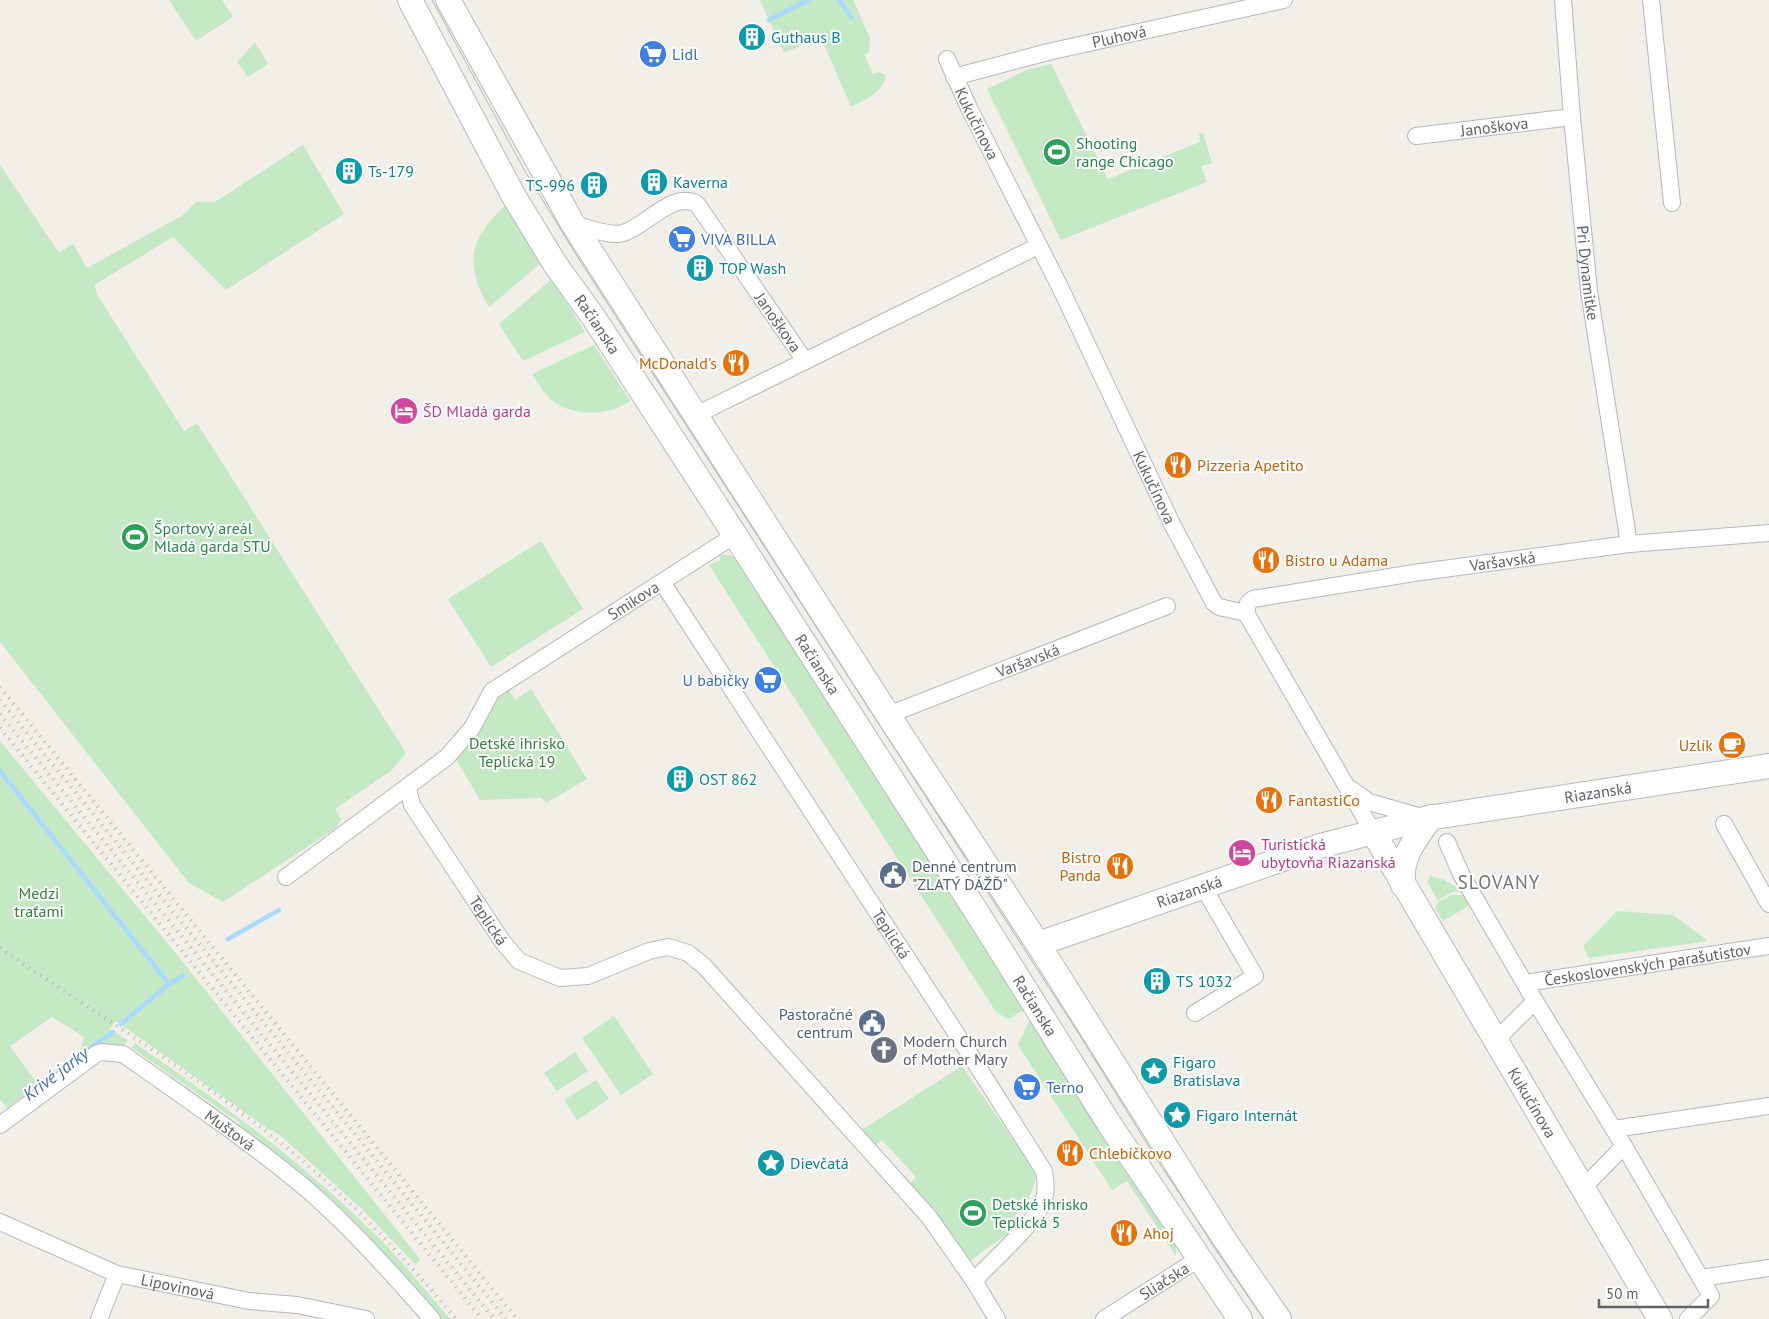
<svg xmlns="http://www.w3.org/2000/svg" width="1769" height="1319" font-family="'PT Sans',sans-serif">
<rect width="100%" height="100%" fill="#f1efe8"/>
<path fill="#c5e8c5" d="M 169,0 L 222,0 L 233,17 L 196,41 Z
M 760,0 L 853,0 L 870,38 L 869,52 L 864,54 L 873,74 L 878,72 L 886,75 C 882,94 868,98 851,107 L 821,37 L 784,53 Z
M 255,42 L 268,64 L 248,77 L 237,62 Z
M 1051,64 L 1108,179 L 1200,142 L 1199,134 L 1203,133 L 1212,163 L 1201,166 L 1207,182 L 1061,240 L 987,89 L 1026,70 Z
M 303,145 L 344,214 L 226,290 L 173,237 L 94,285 L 98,296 L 184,431 L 197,423 L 406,753 L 392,770 L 335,809 L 341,819 L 336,828 L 223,902 L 189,883 L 0,642 L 0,165 L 59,253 L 73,244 L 87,268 L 183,215 L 196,202 L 215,202 Z
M 505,206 L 541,263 L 489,307 C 464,265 469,238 505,206 Z
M 552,279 L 585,332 L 523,361 L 499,324 Z
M 594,345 L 630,401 C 608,416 576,417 554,402 C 545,395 538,384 532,374 Z
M 541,541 L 583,609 L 491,667 L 448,599 Z
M 719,555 L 730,555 L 737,559 L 1026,1009 L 1008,1019 L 996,1012 L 709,565 L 720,560 Z
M 508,689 L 515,700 L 531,689 L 587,779 L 546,803 L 542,798 L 480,800 L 456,759 L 493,701 Z
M 0,741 L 178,956 L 420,1259 L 416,1265 L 364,1211 L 281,1136 L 272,1130 L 271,1131 L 116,1021 L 109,1029 L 128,1040 L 121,1049 L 89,1055 L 80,1052 L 84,1037 L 52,1017 L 10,1046 L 38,1085 L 7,1108 L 0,1099 Z
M 1428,875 L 1444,880 L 1464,891 L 1452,892 L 1438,900 L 1427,882 L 1430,878 Z
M 1452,895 L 1468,895 L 1472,904 L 1443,921 L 1435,908 L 1438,902 Z
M 1617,911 L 1673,915 L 1708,941 L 1589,958 L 1583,946 Z
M 614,1016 L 653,1074 L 621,1095 L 582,1038 Z
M 1031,1017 L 1176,1237 L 1176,1256 L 1127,1181 L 1112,1190 L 1018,1045 Z
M 135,1043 C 220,1102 304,1163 377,1236 C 403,1262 426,1291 450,1319 L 438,1319 L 235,1129 L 240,1123 L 132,1048 Z
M 575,1052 L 588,1071 L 557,1091 L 544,1073 Z
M 962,1066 L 1036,1173 C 1034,1192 1027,1204 1013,1217 L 1016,1221 L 1007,1234 L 968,1262 L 934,1208 L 929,1210 L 908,1186 L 916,1177 L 882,1140 L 873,1148 L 860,1131 Z
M 596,1080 L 609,1099 L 577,1120 L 564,1100 Z"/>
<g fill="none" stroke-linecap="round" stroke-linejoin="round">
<path stroke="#aadaff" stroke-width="4.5" d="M 839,0 L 852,18
M 769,20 L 808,0
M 0,771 L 169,984 L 183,976
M 228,939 L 279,910
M 121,1024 L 169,984
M 89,1049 L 113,1032"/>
<defs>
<g id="street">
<path id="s1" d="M 1563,0 L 1572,117 L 1589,291 L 1629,544"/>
<path d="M 1651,0 L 1672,203"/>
<path id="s2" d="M 947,59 L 969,108 L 1060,287 L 1172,524 L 1214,603 L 1219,607 L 1246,613 L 1373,832"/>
<path id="s3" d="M 954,77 L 1048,52 L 1284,0"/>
<path id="s4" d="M 1416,136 L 1572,117"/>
<path id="s5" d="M 573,224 C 587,227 609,237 623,233 C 646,227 672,190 697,204 L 805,361"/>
<path d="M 696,415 L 1038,246"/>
<path id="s6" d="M 662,582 L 969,1053 L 1044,1171 C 1046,1181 1047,1192 1043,1202 C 1032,1227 993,1260 974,1281"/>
<path id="s7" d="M 1246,613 L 1248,603 L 1253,599 L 1414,573 L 1629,544 L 1769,533"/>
<path id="s8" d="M 888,715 L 1167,606"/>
<path id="s9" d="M 408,788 L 412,805 L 502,941 L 519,961 L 560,978 L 588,976 L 649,951 L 668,947 L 688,953 L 704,966 L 929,1217 L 974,1281 L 997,1319"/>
<path d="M 1351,789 L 1369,802 L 1425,818"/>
<path d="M 1724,824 L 1769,904"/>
<path d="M 1447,842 L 1462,876 L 1535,1001 L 1495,1041"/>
<path id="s10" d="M 286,877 L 447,757 L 472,728 L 492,691 L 735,535"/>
<path id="s11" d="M 1525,983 L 1769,946"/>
<path d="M 1535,1001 L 1624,1146 L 1583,1188"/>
<path d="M 1195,1013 L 1255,976 L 1202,885"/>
<path id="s12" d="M 0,1125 L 96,1054 L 101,1052 L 123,1054 C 186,1099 251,1142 310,1192 C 354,1231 393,1275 432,1319"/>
<path d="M 1614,1129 L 1769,1106"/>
<path d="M 1624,1146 L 1711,1296 L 1688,1319"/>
<path id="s13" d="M 0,1222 L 117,1274 L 249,1301 L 297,1305 L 366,1319"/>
<path d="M 1701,1278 L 1769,1268"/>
<path d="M 99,1319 L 117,1274"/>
<path id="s14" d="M 1104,1319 L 1200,1258"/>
</g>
<g id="secondary">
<path id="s15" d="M 410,0 L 513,195 L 555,264 L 594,318 L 735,535 L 983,922 L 1108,1122 L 1240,1319"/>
<path d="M 448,0 L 573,224 L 888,715 L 1038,944 L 1225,1241 L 1279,1319"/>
<path id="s16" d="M 1373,832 L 1660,1319"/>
<path d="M 1403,885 C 1400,856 1415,840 1431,817"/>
<path id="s17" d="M 1038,944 L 1320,846 L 1428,818 L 1769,766"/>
</g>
</defs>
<use href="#street" stroke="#b5b8bc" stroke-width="18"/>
<use href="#secondary" stroke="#b6babf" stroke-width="26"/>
<use href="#street" stroke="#fff" stroke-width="16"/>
<use href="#secondary" stroke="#fff" stroke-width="24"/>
<path stroke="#b6b7b8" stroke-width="1" d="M 432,0 L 526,173 L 582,264 L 1077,1031 L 1159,1163 L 1264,1319"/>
<path stroke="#b6b7b8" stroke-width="4" stroke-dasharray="1 6" stroke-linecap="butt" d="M 0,687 L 517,1319
M 0,700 L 506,1319
M 0,714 L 494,1319
M 0,728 L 482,1319
M 0,948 C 107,1021 220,1089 318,1174 C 368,1218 413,1268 456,1319"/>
</g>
<defs>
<symbol id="building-disc" viewBox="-11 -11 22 22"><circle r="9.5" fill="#0f9aa8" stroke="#fff"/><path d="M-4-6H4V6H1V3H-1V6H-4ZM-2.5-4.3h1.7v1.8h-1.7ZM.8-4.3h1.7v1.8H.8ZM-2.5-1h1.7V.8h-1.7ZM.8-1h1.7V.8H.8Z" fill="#fff"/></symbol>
<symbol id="supermarket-disc" viewBox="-11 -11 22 22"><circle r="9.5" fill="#3f7fe0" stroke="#fff"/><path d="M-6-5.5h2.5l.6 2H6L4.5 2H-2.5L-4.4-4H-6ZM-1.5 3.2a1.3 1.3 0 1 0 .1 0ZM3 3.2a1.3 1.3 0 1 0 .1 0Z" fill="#fff"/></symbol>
<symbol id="stadium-disc" viewBox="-11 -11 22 22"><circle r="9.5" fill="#2e9e5b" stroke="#fff"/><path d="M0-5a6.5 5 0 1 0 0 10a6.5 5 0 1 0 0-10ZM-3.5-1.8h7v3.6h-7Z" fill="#fff"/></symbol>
<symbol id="restaurant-disc" viewBox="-11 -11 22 22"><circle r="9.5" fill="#e8710a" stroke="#fff"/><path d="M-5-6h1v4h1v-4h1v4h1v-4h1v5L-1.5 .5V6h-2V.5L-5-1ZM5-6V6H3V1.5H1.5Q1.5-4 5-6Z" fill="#fff"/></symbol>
<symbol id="hotel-disc" viewBox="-11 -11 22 22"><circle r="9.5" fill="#d1479c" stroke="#fff"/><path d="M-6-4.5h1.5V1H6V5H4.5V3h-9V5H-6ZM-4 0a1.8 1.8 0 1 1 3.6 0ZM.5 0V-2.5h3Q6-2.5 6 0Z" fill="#fff"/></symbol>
<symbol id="cafe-disc" viewBox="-11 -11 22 22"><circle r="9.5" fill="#e8710a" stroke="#fff"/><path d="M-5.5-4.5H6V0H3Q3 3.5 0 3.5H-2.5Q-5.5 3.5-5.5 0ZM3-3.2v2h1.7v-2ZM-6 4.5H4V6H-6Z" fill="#fff"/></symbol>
<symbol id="civic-disc" viewBox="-11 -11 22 22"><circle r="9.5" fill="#5c6f8a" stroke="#fff"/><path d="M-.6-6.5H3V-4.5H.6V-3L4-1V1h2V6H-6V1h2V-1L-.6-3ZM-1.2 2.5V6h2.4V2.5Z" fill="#fff"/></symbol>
<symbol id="church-disc" viewBox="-11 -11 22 22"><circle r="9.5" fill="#6b7280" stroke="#fff"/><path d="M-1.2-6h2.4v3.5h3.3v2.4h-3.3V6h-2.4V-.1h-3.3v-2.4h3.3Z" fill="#fff"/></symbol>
<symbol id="sight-disc" viewBox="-11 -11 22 22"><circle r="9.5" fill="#0f9aa8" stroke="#fff"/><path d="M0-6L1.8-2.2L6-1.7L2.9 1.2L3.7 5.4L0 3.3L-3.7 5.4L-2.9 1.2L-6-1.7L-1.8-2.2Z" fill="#fff"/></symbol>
</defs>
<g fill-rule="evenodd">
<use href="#building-disc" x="736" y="21" width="32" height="32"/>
<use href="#supermarket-disc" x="637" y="38" width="32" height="32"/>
<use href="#stadium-disc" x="1041" y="136" width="32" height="32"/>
<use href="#building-disc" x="333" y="155" width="32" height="32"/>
<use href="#building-disc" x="638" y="166" width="32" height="32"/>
<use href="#building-disc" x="578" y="169" width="32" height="32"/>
<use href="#supermarket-disc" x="666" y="223" width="32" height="32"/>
<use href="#building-disc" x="684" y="252" width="32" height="32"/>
<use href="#restaurant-disc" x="720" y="347" width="32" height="32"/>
<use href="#hotel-disc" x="388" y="395" width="32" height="32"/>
<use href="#restaurant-disc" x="1162" y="449" width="32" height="32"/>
<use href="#stadium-disc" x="119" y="521" width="32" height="32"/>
<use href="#restaurant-disc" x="1250" y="544" width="32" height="32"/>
<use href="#supermarket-disc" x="752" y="664" width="32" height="32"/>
<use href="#cafe-disc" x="1716" y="729" width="32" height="32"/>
<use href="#building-disc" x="664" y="763" width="32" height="32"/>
<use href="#restaurant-disc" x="1253" y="784" width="32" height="32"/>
<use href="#hotel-disc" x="1226" y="837" width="32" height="32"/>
<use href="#restaurant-disc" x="1104" y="850" width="32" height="32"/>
<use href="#civic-disc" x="877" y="859" width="32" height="32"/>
<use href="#building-disc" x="1141" y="965" width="32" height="32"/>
<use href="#civic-disc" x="856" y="1007" width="32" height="32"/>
<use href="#church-disc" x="868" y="1034" width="32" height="32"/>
<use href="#sight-disc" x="1138" y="1055" width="32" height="32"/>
<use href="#supermarket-disc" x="1011" y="1071" width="32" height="32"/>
<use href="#sight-disc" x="1161" y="1099" width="32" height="32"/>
<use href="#restaurant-disc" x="1054" y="1137" width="32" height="32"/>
<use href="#sight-disc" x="755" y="1147" width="32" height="32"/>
<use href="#stadium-disc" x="957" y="1197" width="32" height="32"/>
<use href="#restaurant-disc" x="1108" y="1217" width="32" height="32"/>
</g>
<g text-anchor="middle" stroke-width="4" stroke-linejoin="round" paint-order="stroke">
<g font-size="16" fill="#0d838f" stroke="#fff" text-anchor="start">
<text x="771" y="43">Guthaus B</text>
<text x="368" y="177">Ts-179</text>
<text x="673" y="188">Kaverna</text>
<text x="575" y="191" text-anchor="end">TS-996</text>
<text x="719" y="274">TOP Wash</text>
<text x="699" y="785">OST 862</text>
<text x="1176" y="987">TS 1032</text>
<text x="1173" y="1068">Figaro<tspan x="1173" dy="18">Bratislava</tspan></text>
<text x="1196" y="1121">Figaro Internát</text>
<text x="790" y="1169">Dievčatá</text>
</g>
<g font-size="16" fill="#5f6368" stroke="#fff">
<text dy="6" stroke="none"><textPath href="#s3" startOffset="170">Pluhová</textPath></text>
<text dy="6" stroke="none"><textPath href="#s2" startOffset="71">Kukučínova</textPath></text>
<text dy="6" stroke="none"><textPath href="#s4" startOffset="79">Janoškova</textPath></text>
<text dy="6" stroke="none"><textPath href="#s1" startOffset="274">Pri Dynamitke</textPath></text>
<text dy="6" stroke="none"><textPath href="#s5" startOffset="278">Janoškova</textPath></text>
<text dy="6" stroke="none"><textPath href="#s15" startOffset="375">Račianska</textPath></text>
<text dy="6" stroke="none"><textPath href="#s2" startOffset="476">Kukučínova</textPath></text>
<text dy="6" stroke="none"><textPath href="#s7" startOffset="269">Varšavská</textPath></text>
<text dy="6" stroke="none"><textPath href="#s10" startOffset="449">Smikova</textPath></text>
<text dy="6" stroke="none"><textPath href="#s8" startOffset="150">Varšavská</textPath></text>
<text dy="6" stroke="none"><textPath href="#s15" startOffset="780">Račianska</textPath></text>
<text dy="6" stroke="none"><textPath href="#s17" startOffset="582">Riazanská</textPath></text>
<text dy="6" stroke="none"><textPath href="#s17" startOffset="160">Riazanská</textPath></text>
<text dy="6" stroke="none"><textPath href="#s9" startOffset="156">Teplická</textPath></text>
<text dy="6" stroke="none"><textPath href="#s6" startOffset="420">Teplická</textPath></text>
<text dy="6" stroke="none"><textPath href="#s11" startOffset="124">Československých parašutistov</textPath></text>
<text dy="6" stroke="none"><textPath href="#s15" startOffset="1185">Račianska</textPath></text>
<text dy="6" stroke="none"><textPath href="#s16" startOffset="314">Kukučínova</textPath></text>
<text dy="6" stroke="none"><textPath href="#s12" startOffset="278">Muštová</textPath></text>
<text dy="6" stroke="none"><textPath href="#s14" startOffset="71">Sliačska</textPath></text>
<text dy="6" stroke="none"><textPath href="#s13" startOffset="190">Lipovinová</textPath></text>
</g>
<g font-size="16" fill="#366cbe" stroke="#fff" text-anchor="start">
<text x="672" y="60">Lidl</text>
<text x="701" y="245">VIVA BILLA</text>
<text x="749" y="686" text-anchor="end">U babičky</text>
<text x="1046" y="1093">Terno</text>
</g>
<g font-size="16" fill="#27864d" stroke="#fff" text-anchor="start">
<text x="1076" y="149">Shooting<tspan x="1076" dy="18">range Chicago</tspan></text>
<text x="154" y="534">Športový areál<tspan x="154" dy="18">Mladá garda STU</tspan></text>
<text x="992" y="1210">Detské ihrisko<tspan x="992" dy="18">Teplická 5</tspan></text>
</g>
<g font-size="16" fill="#c56008" stroke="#fff" text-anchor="start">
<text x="717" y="369" text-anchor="end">McDonald's</text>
<text x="1197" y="471">Pizzeria Apetito</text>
<text x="1285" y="566">Bistro u Adama</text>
<text x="1713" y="751" text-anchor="end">Uzlík</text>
<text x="1288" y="806">FantastiCo</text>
<text x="1101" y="863" text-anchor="end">Bistro<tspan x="1101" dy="18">Panda</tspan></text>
<text x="1089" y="1159">Chlebíčkovo</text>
<text x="1143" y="1239">Ahoj</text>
</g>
<g font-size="16" fill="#b23c85" stroke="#fff" text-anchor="start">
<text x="423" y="417">ŠD Mladá garda</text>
<text x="1261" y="850">Turistická<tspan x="1261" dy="18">ubytovňa Riazanská</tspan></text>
</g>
<g font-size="16" fill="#348238" stroke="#fff">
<text x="517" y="749">Detské ihrisko<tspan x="517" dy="18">Teplická 19</tspan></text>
<text x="39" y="899">Medzi<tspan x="39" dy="18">traťami</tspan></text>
</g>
<g font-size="16" fill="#4e5e75" stroke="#fff" text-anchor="start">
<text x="912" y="872">Denné centrum<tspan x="912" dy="18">"ZLATÝ DÁŽĎ"</tspan></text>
<text x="853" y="1020" text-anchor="end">Pastoračné<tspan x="853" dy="18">centrum</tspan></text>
</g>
<g font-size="16" fill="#5b616d" stroke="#fff" text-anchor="start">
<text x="903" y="1047">Modern Church<tspan x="903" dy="18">of Mother Mary</tspan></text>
</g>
<g font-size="18" font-style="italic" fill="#4174aa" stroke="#fff">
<text transform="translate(56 1074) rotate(-37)" y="6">Krivé jarky</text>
</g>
<g font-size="19" letter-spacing="1" fill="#70757a" stroke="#fff">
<text x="1499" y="889">SLOVANY</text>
</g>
</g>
<path d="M1599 1299v8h109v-8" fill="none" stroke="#5f6368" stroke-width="2.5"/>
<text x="1606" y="1299" font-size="15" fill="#5f6368" stroke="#ffffff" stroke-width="4" paint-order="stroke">50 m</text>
</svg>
